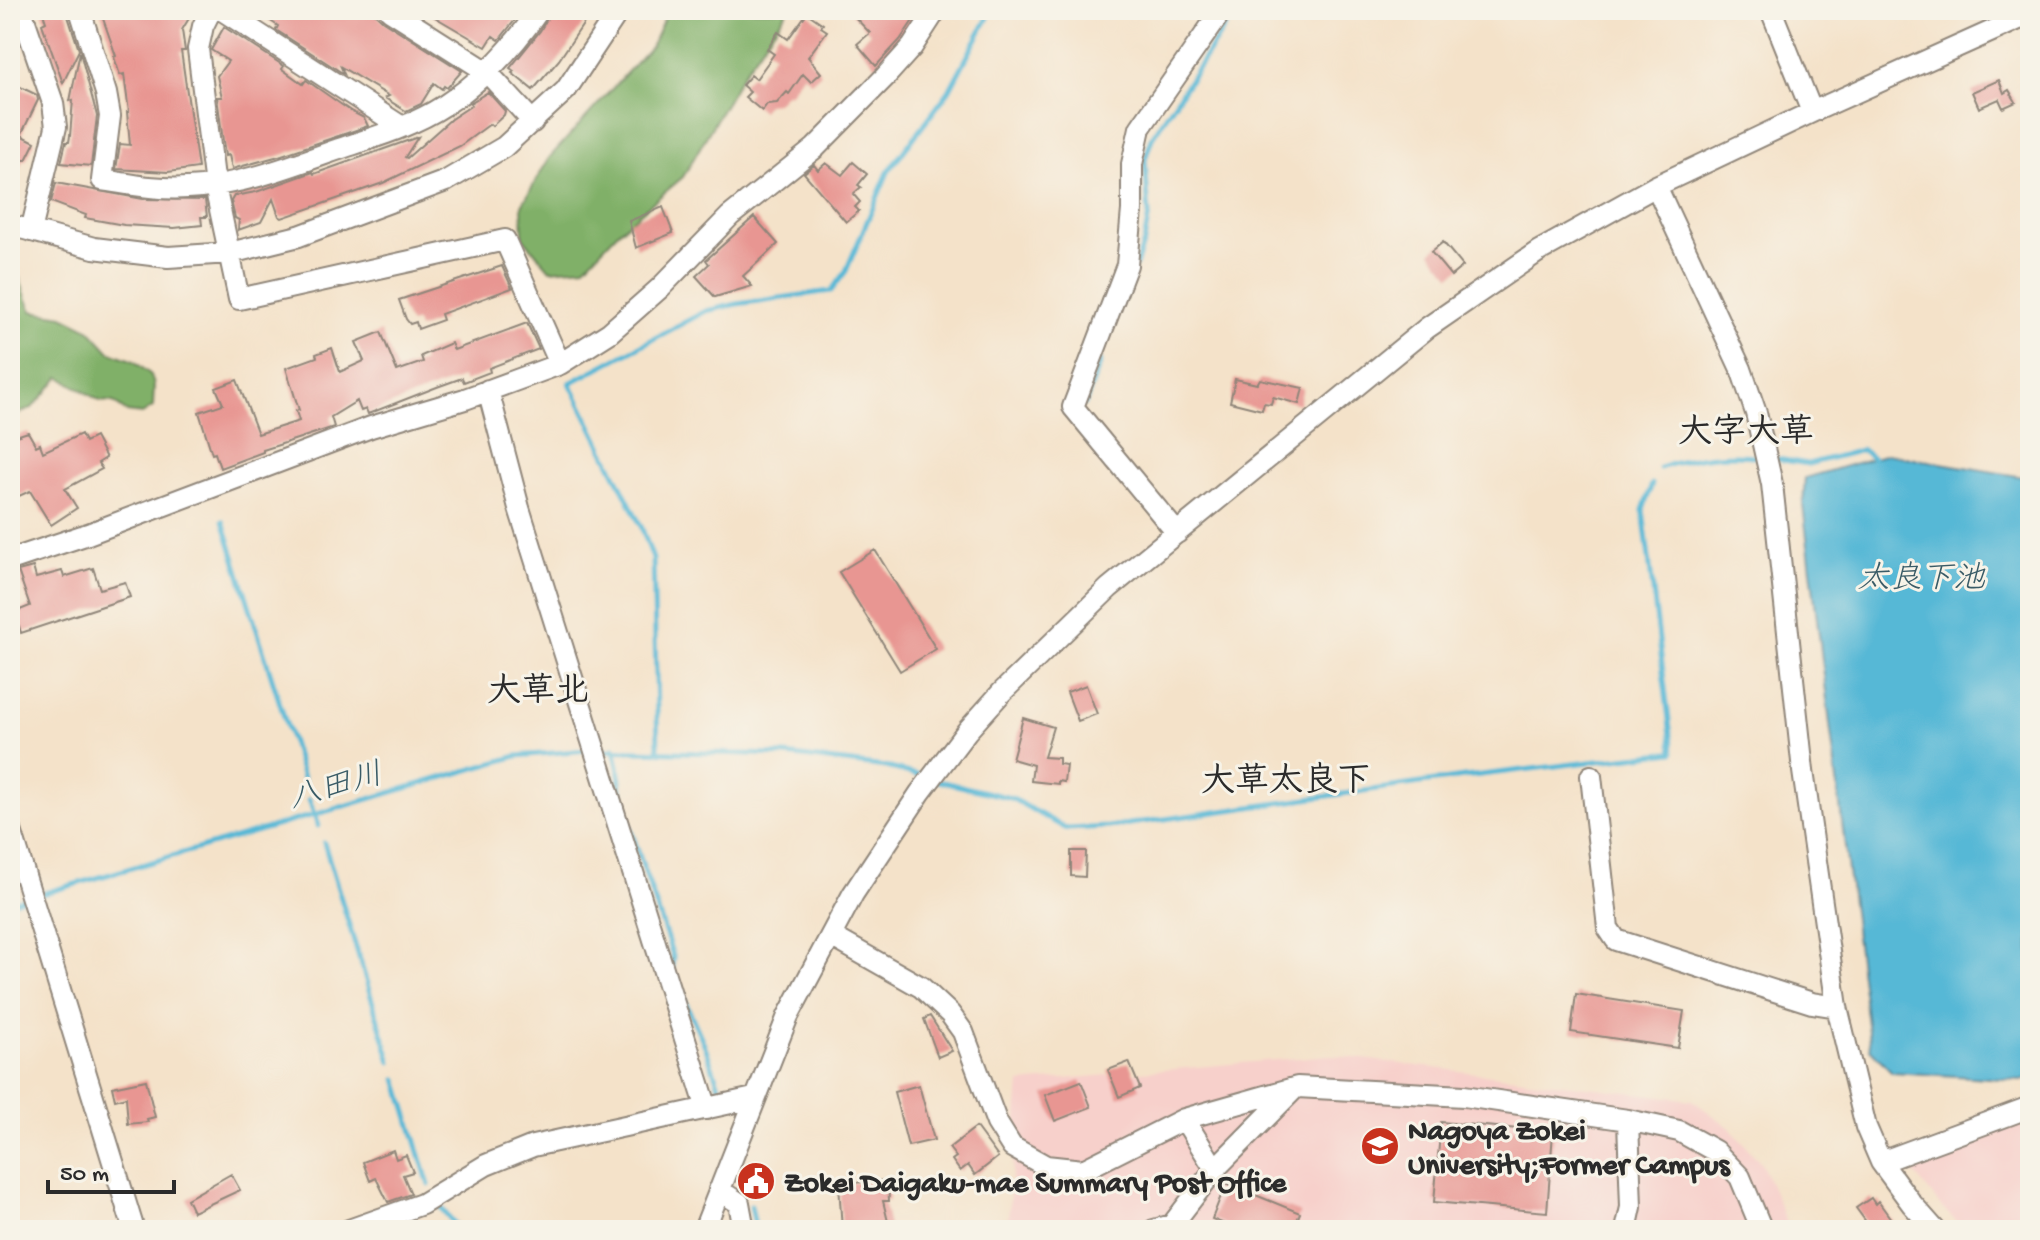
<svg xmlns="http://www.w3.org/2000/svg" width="2040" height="1240" font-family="'Gochi Hand','Klee One',sans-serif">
<rect width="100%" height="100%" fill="#f7f3e8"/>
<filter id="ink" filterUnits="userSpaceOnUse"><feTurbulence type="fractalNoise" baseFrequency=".0125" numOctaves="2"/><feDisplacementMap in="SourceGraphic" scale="16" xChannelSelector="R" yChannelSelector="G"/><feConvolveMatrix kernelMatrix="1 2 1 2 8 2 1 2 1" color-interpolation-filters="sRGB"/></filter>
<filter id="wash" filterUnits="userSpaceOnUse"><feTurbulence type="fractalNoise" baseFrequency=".006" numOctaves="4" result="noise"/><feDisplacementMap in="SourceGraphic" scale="32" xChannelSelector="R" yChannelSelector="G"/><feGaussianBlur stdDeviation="1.8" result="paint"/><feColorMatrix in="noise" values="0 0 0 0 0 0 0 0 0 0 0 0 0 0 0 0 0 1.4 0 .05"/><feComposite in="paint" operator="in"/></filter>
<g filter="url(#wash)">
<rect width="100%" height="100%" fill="#f4e2c9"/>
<path fill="#f7d0cb" d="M 1330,1055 L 1692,1100 L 1729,1127 L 1762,1164 L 1790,1230 L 1007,1230 L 1020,1083 Z
M 2030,1115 L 2030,1230 L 1966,1230 L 1943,1209 L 1909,1167 L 1911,1158 Z"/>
<path fill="#80b068" stroke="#566e4a" stroke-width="2" d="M 668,10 L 788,10 L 743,73 L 683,177 L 620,230 L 585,267 L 550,270 L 523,238 L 522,205 L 549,158 L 652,45 Z
M 10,259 C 21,276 23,293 32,311 L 63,316 L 89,329 L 110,352 L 134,361 L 151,375 L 154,385 L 153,407 L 142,414 L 127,412 L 113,402 L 100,401 L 60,377 L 32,408 L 10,417 Z"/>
<path fill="#57b8d6" stroke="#417280" stroke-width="2" d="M 1887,454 L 2030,478 L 2030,1077 L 2021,1080 L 1892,1072 L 1870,1049 L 1803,505 L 1805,478 Z"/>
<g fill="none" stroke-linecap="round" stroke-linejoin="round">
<path stroke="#57b8d6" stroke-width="5" d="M 1136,265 L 1144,242 L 1149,214 L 1145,159 L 1153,136 L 1236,10
M 1085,404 L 1101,361
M 1771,458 L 1808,464 L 1862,450 L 1873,458
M 1660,468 C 1689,457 1730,452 1761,457
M 223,521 L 304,781
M 614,748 L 619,771 L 622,803 L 673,956 L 672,971
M 598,750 L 785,755 L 886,767 L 926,777
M 658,750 L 653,559 L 641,526 L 570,383 L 706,311 L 737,304 L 831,291 L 846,271 L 888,172 L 949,91 L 992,10
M 935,780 L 1011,798 L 1067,829 L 1108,827 L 1464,777 L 1673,752 L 1643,510 L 1652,484
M 309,799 L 318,826
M 324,843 L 391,1062
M 38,895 L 517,756 L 588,750
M 10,903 L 28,897
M 679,988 L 705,1046 L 722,1094
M 397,1079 L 429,1185
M 751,1206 L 756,1230
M 441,1208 L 460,1230"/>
</g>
<g id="blocks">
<path fill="#e89692" d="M 42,10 L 66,10 L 79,50 L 63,83 L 42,24 L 46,22 Z
M 100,10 L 194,10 L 182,30 L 185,51 L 181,51 L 198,168 L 168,172 L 116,169 L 120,144 L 130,145 L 127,112 L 129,112 L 124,74 L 120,75 L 114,57 L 116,56 Z
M 254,10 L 371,10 L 383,21 L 462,71 L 447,88 L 444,86 L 442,89 L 434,83 L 421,104 L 406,111 L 385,98 L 389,96 L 341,67 L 344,74 L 276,30 L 278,26 Z
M 423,10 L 523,10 L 499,40 L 493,36 L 486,47 Z
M 552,10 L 583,10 L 588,17 L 559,60 L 533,90 L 512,73 L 514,71 L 510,68 L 540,31 Z
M 848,10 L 920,10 L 900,40 L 876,66 L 857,44 L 870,33 Z
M 807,13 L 823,24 L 821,27 L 827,31 L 808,57 L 821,73 L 811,82 L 803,74 L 789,94 L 787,92 L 777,103 L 767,104 L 762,111 L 745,97 L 750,92 L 742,85 L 751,75 L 756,79 L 774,54 L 767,49 L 778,32 L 788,39 Z
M 224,27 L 284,66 L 282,69 L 303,84 L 306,80 L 352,112 L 364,118 L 368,126 L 279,156 L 232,169 L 229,155 L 225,156 L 217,97 L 222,97 L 217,76 L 228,61 L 211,50 Z
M 80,52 L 97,116 L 91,166 L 61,163 L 66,142 L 69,142 L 70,136 L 73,100 L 70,101 Z
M 1999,80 L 2004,93 L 2009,90 L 2016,102 L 2003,108 L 1999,99 L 1979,108 L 1972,92 Z
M 10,82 L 37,95 L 38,100 L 21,135 L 35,142 L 26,160 L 22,160 L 18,185 L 10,184 Z
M 488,92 L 505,111 L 504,115 L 492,126 L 490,124 L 460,146 L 383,183 L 282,218 L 279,216 L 273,199 L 261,222 L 238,230 L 239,220 L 235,218 L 231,201 L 234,196 L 256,192 L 313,172 L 314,174 L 418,137 L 405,157 L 407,158 L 451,119 L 472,105 L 470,103 Z
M 853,162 L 867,174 L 858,185 L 861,187 L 853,194 L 860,202 L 855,207 L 859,211 L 846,222 L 804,173 L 814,165 L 818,170 L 826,163 L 842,175 Z
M 56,183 L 143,199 L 205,200 L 207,217 L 201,217 L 202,225 L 174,228 L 124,225 L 85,218 L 86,215 L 51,202 Z
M 663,207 L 673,233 L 636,248 L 629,221 Z
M 754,217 L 778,244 L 743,276 L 752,286 L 715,297 L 696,276 L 709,264 L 706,260 Z
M 1443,242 L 1463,266 L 1451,276 L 1431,252 Z
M 502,266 L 512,288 L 441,314 L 443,320 L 418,329 L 416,322 L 410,324 L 406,319 L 399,300 Z
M 527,323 L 539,349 L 489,368 L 490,372 L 464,382 L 462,378 L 437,387 L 368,414 L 366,409 L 361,411 L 357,401 L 331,417 L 334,427 L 263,450 L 263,452 L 220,468 L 215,453 L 212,454 L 199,412 L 223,404 L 216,388 L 237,380 L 258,434 L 299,421 L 296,411 L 299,410 L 286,368 L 317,357 L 316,354 L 332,348 L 340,372 L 364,361 L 356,342 L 381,332 L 397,371 L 423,362 L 421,356 L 451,343 L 454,350 Z
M 1235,379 L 1257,384 L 1260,379 L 1303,388 L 1299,404 L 1273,397 L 1271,404 L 1264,403 L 1262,410 L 1230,402 Z
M 28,432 L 36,446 L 40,444 L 43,452 L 81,434 L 85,442 L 95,437 L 106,458 L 98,463 L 102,469 L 65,489 L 77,508 L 51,525 L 30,491 L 10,500 L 10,438 Z
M 875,550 L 936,649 L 900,671 L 839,572 Z
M 33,567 L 36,578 L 62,571 L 64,577 L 93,568 L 100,589 L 125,582 L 130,597 L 21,633 L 19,626 L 10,629 L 10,614 L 30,606 L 18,571 Z
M 1086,685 L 1097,714 L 1078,721 L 1067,692 Z
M 1023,718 L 1053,727 L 1044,757 L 1059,758 L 1059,764 L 1066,765 L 1064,782 L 1058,781 L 1058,784 L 1031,781 L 1033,765 L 1012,759 Z
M 1071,851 L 1086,851 L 1085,877 L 1071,876 Z
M 1576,994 L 1684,1011 L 1678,1048 L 1571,1032 Z
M 930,1016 L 952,1051 L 938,1057 L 924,1019 Z
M 1129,1062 L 1140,1088 L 1119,1097 L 1108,1070 Z
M 146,1080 L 155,1117 L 147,1119 L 148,1122 L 128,1124 L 126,1097 L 115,1100 L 112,1087 Z
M 1081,1081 L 1091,1107 L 1055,1121 L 1045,1095 Z
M 919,1085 L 934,1140 L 908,1146 L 894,1092 Z
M 1441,1122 L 1553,1132 L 1547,1212 L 1434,1202 Z
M 976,1127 L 998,1157 L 975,1175 L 968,1165 L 960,1171 L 952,1160 L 956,1157 L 949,1148 Z
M 393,1150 L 396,1159 L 406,1155 L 413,1172 L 403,1175 L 411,1194 L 388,1202 L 376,1178 L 370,1181 L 363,1162 Z
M 231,1174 L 240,1190 L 193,1212 L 187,1199 Z
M 888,1180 L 889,1201 L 883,1201 L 890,1230 L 842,1230 L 839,1184 Z
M 1226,1183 L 1300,1213 L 1293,1230 L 1239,1230 L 1212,1219 Z
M 1871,1198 L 1875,1204 L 1878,1201 L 1899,1230 L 1872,1230 L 1856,1208 Z"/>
</g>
</g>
<g filter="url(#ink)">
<use href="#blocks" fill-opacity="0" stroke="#90867a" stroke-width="2"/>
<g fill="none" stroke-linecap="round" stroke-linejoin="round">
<defs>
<path id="minor" d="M 21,10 L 53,103 L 56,127 L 31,231
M 80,10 L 106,93 L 110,116 L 102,180 C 130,184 158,190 187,188 C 240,186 289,167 339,149 C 375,137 413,126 445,105 C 482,81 514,46 539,10
M 211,10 L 203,26 L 198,49 L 215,186 L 239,299 L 505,240 L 560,364
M 222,10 L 402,127
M 390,10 L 486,71 L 533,122
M 1771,10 L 1812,112
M 1656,186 L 1741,369 L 1756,413 L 1772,484 L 1803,771 L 1837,1007 L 1866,1127 L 1881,1162 L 1912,1204 L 1935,1230
M 10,225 L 94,248 L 168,257 L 230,253 L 299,236 L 446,181 L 504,147 L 566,90 L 619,10
M 488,390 L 519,508 L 707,1109
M 1177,533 L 1073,407 L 1127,265 L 1132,210 L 1132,164 L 1140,128 L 1222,10
M 10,560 L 88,534 L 371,427 L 465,399 L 560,364 L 609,333 L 660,288 L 730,216 L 815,148 L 885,77 L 912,47 L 936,10
M 1591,776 L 1608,928 L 1616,940 L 1812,1003 L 1837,1007
M 10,827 L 134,1230
M 831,936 L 921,987 L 950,1014 L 963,1032 L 997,1123 L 1012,1147 L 1046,1166 L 1083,1170 L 1184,1119 L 1297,1087 L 1464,1096 L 1628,1120 L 1679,1131 L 1715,1151 L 1740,1177 L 1762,1230
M 1881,1162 L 2030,1107
M 1215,1169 L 1294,1089
M 719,1190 L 739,1203 L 744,1230
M 349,1230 L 422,1204 L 486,1165 L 533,1146 L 754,1098
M 704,1230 L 788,1016 L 853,894 L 920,793 L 967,731 L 1002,692 L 1109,588 L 1427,328 L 1539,251 L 1656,186 L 1812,112 L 2030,14
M 1154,1230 L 1172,1225 L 1215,1169 L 1184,1119
M 1626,1230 L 1631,1207 L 1628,1120"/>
</defs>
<use href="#minor" stroke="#90867a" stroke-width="24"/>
<use href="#minor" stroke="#fff" stroke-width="20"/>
</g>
</g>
<defs>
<symbol id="university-disc" viewBox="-11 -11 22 22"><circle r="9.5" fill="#c8321e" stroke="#f7f3e8"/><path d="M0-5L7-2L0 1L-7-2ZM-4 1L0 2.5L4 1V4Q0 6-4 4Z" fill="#fff"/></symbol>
<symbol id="civic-disc" viewBox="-11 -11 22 22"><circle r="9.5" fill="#c8321e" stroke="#f7f3e8"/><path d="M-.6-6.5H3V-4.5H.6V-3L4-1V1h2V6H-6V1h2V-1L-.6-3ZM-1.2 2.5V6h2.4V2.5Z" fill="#fff"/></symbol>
</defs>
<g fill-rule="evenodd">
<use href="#university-disc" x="1358" y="1124" width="44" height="44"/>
<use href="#civic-disc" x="734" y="1159" width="44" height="44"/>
</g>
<g text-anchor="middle" stroke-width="6" stroke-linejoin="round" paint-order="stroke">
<g font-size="30" font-weight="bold" fill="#2b2b2b" stroke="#f7f3e8" text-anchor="start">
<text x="1408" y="1139">Nagoya Zokei<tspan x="1408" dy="34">University;Former Campus</tspan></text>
<text x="784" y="1191">Zokei Daigaku-mae Summary Post Office</text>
</g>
<g font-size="32" font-style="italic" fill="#3a5c67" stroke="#f7f3e8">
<text x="1921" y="587">太良下池</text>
<text transform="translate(335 784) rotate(-16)" y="11">八田川</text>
</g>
<g font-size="34" font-weight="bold" fill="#2b2b2b" stroke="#f7f3e8">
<text x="1746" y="441">大字大草</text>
<text x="538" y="700">大草北</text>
<text x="1286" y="790">大草太良下</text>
</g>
</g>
<rect width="2040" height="1240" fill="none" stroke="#f7f3e8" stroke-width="40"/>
<path d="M48 1180v12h126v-12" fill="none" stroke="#2b2b2b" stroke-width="4"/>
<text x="60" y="1180" font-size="24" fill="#2b2b2b" stroke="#f7f3e8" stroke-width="6" paint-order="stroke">50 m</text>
</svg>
